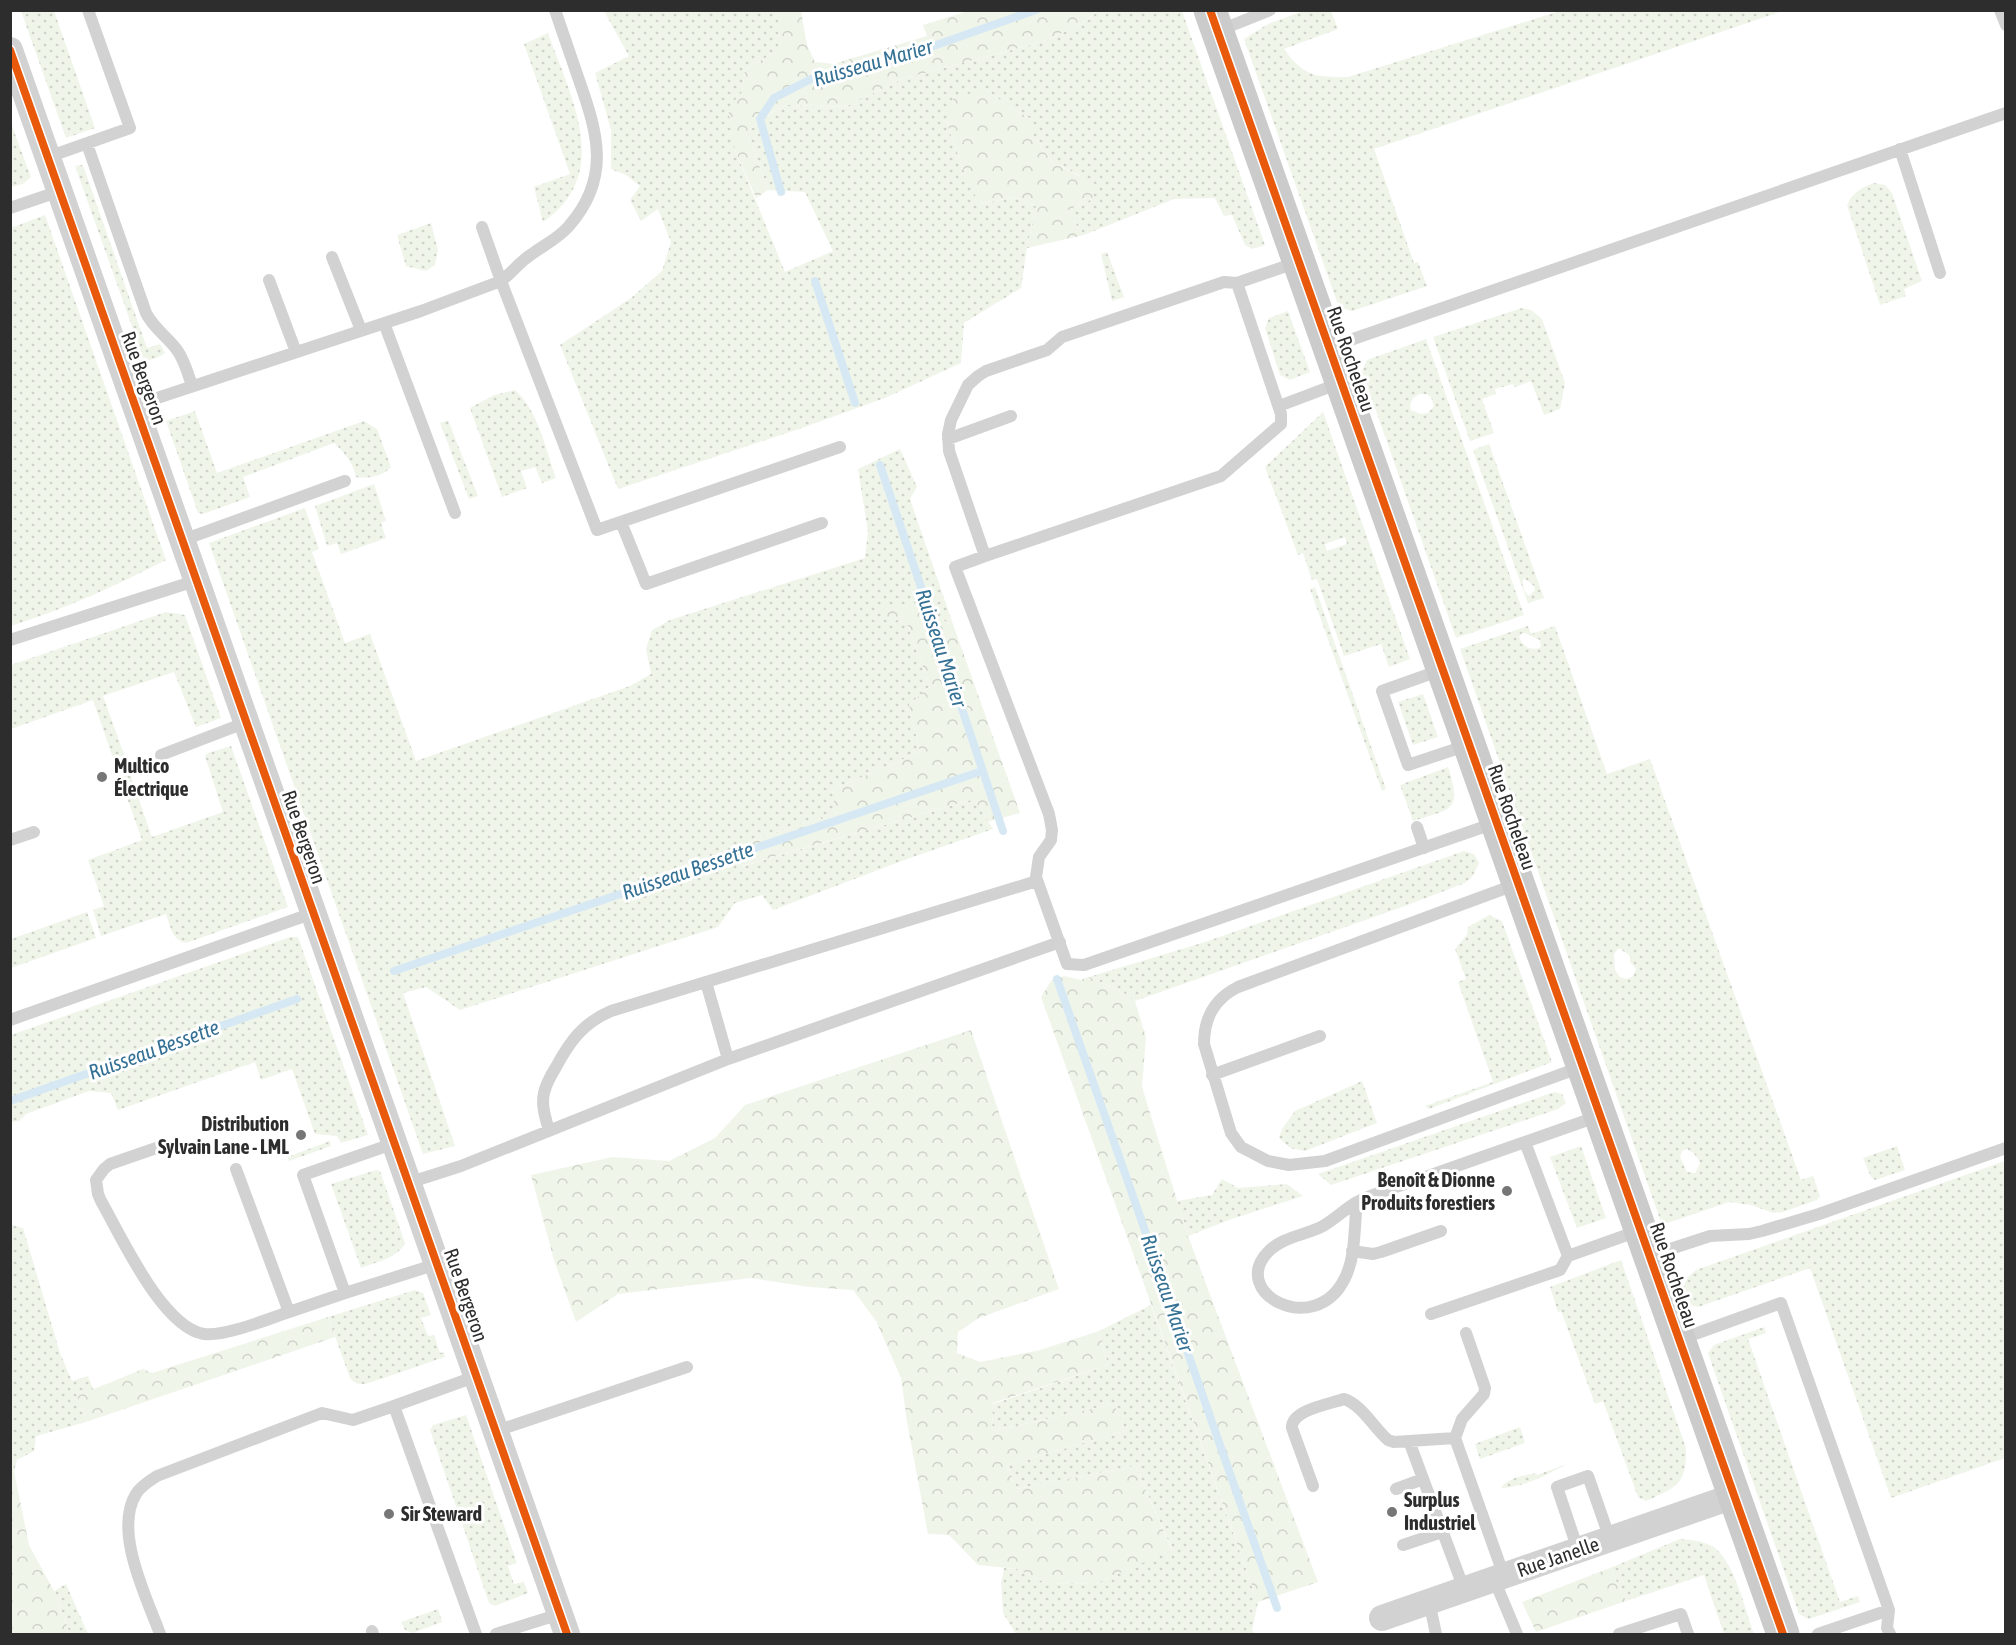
<svg xmlns="http://www.w3.org/2000/svg" width="2016" height="1645" font-family="'Asap Condensed',sans-serif">
<defs>
<pattern id="grass-dots" width="8" height="8" patternUnits="userSpaceOnUse" patternTransform="scale(1.5)"><rect width="8" height="8" fill="#f0f5ea"/><path d="M2 2h.1M6 6h.1" fill="none" stroke="#ced2c9" stroke-width="1.8" stroke-linecap="round"/></pattern>
<pattern id="forest-crowns" width="20" height="18" patternUnits="userSpaceOnUse" patternTransform="scale(1.5)"><rect width="20" height="18" fill="#f0f5ea"/><path d="M2 6a3 3 0 1 1 6 0M12 15a3 3 0 1 1 6 0" fill="none" stroke="#ced2c9"/></pattern>
</defs>
<rect width="100%" height="100%" fill="#fff"/>
<path fill="url(#grass-dots)" fill-rule="evenodd" d="M 21,11 L 54,11 L 95,128 L 66,138 Z
M 604,11 L 778,11 L 778,51 L 745,69 L 735,150 L 785,272 L 833,251 L 805,192 L 768,190 L 747,132 L 773,112 L 787,105 L 845,107 L 902,79 L 1045,41 L 1083,23 L 1098,11 L 1182,11 L 1265,245 L 1252,249 L 1245,245 L 1232,215 L 1224,216 L 1215,198 L 1174,199 L 1084,235 L 1066,211 L 1092,199 L 1079,175 L 1052,162 L 1031,133 L 1031,119 L 1009,107 L 987,90 L 946,121 L 964,171 L 980,204 L 1016,197 L 1036,206 L 1027,248 L 1021,288 L 964,323 L 961,363 L 885,398 L 799,429 L 618,489 L 560,345 L 631,298 L 662,271 L 671,242 L 658,209 L 641,221 L 630,200 L 640,186 L 626,175 L 611,169 L 611,130 L 595,73 L 629,56 Z
M 1303,11 L 1331,11 L 1338,29 L 1284,49 C 1304,77 1316,77 1348,77 L 1560,11 L 1783,11 L 1374,149 L 1414,263 L 1418,262 L 1427,286 L 1352,311 L 1345,309 L 1337,302 L 1244,39 L 1268,24 Z
M 548,33 C 570,95 614,174 543,222 L 534,187 L 570,174 L 524,44 Z
M 11,123 L 31,177 L 23,184 L 11,187 Z
M 83,165 L 147,348 L 160,344 L 165,353 C 160,357 150,361 144,360 L 75,166 Z
M 1874,183 L 1885,185 L 1892,193 L 1922,281 L 1904,289 L 1906,296 L 1880,305 L 1847,205 C 1853,192 1861,188 1874,183 Z
M 45,215 L 166,560 C 115,586 65,609 11,626 L 11,228 Z
M 431,223 L 438,250 L 435,265 L 426,271 L 406,266 L 397,235 Z
M 1107,252 L 1124,297 L 1112,301 L 1101,254 Z
M 1522,308 L 1531,310 L 1542,319 L 1565,383 L 1560,409 L 1544,415 L 1531,381 L 1515,387 L 1513,384 L 1495,389 L 1496,394 L 1482,399 L 1494,433 L 1470,441 L 1433,337 Z
M 1288,311 L 1310,372 L 1290,380 L 1280,375 L 1265,328 L 1269,318 Z
M 1426,339 L 1524,615 L 1456,638 L 1362,371 L 1367,360 ZM 1420,394 L 1426,394 L 1431,397 L 1434,406 L 1428,413 L 1421,414 L 1411,410 L 1410,405 L 1413,398 Z
M 515,390 C 539,412 545,448 556,478 L 542,483 L 535,467 L 521,471 L 527,488 L 502,497 L 470,408 L 494,395 Z
M 195,411 L 217,473 L 364,421 L 377,429 L 391,467 C 384,476 367,479 356,477 C 353,463 345,453 334,443 L 243,477 L 250,497 L 203,514 L 198,513 L 166,421 Z
M 1323,412 L 1410,659 L 1389,667 L 1381,644 L 1344,656 L 1317,579 L 1312,580 L 1303,553 L 1298,555 L 1265,467 ZM 1345,537 L 1347,544 L 1327,551 L 1325,544 Z
M 448,420 L 478,496 L 469,499 L 440,423 Z
M 1489,444 L 1544,598 L 1528,603 L 1473,450 ZM 1524,578 L 1534,586 L 1535,590 L 1529,596 C 1524,593 1521,583 1524,578 Z
M 900,449 L 917,487 L 910,499 L 954,627 L 917,603 L 887,617 L 907,623 L 930,686 L 909,705 L 920,752 L 832,790 L 837,812 L 736,846 L 743,866 L 974,799 L 993,829 L 899,862 L 773,910 L 762,895 L 735,903 L 718,927 L 460,1010 L 426,987 L 403,993 L 455,1146 L 423,1154 L 209,543 L 305,508 L 319,549 L 312,552 L 345,643 L 370,634 L 416,761 L 630,686 L 651,674 L 646,649 L 652,630 L 670,620 L 865,558 L 868,532 L 858,469 Z
M 374,484 L 386,521 L 381,523 L 386,538 L 341,554 L 337,543 L 327,546 L 315,506 Z
M 1315,587 L 1386,789 L 1382,791 L 1310,589 Z
M 166,612 L 185,615 L 221,718 L 196,727 L 174,672 L 103,696 L 126,760 L 115,764 L 93,700 L 11,729 L 11,665 Z
M 1528,626 L 1531,634 L 1555,626 L 1607,774 L 1650,759 L 1801,1180 L 1813,1176 L 1820,1196 L 1817,1200 L 1783,1212 L 1773,1213 L 1751,1205 L 1729,1202 L 1662,1225 L 1460,649 ZM 1522,633 L 1525,633 L 1540,640 L 1541,647 C 1532,652 1522,646 1519,637 ZM 1619,948 L 1630,956 L 1630,962 L 1636,969 L 1633,976 L 1627,979 L 1620,977 L 1615,970 L 1614,954 ZM 1687,1149 C 1694,1153 1697,1156 1700,1163 L 1695,1173 L 1687,1172 L 1680,1157 L 1682,1151 Z
M 1423,694 L 1438,737 L 1413,745 L 1398,702 Z
M 231,746 L 288,907 L 186,943 C 171,939 171,927 166,914 L 101,936 L 93,910 L 104,906 L 88,860 L 142,840 L 120,778 L 130,774 L 152,837 L 223,812 L 205,756 L 208,753 Z
M 1448,767 C 1462,811 1453,808 1413,821 L 1400,785 Z
M 1464,851 L 1474,854 L 1479,863 L 1472,877 L 1465,883 L 1405,906 L 1135,1001 L 1121,991 L 1089,977 L 1205,942 Z
M 87,912 L 96,938 L 11,968 L 11,939 Z
M 1489,915 L 1502,921 L 1552,1062 L 1429,1109 L 1425,1106 L 1493,1082 L 1458,982 L 1466,979 L 1455,949 L 1467,935 L 1468,927 Z
M 290,937 L 298,937 L 368,1135 L 341,1143 L 337,1136 L 315,1134 L 292,1069 L 261,1080 L 255,1062 L 118,1110 L 111,1093 L 89,1091 L 26,1114 L 19,1121 L 11,1122 L 11,1035 Z
M 1362,1081 L 1377,1123 L 1305,1151 L 1290,1148 L 1279,1138 L 1282,1129 L 1295,1111 Z
M 1554,1092 L 1562,1094 L 1566,1103 L 1558,1109 L 1331,1185 L 1318,1174 Z
M 330,1141 L 331,1146 L 289,1161 L 285,1151 L 287,1150 L 290,1156 Z
M 1581,1146 L 1606,1218 L 1577,1228 L 1550,1157 Z
M 1897,1146 L 1905,1170 L 1875,1180 L 1871,1177 L 1863,1158 Z
M 2005,1161 L 2005,1458 L 1891,1498 L 1810,1268 L 1698,1307 L 1691,1305 L 1683,1287 L 1689,1276 L 1696,1270 Z
M 376,1170 L 380,1171 L 405,1243 C 398,1258 376,1262 361,1268 L 331,1184 Z
M 1222,1179 L 1238,1188 L 1287,1184 L 1303,1196 L 1229,1220 L 1188,1236 L 1177,1201 L 1212,1195 Z
M 11,1225 L 23,1228 L 60,1353 L 72,1381 L 88,1376 L 94,1391 L 77,1396 L 86,1422 L 36,1436 L 34,1451 L 17,1460 L 14,1471 L 11,1473 Z
M 1621,1260 L 1686,1448 C 1687,1485 1676,1487 1646,1501 L 1638,1497 L 1603,1401 L 1595,1404 L 1561,1311 L 1558,1312 L 1550,1287 Z
M 415,1290 L 423,1293 L 431,1315 L 421,1318 L 428,1336 L 434,1335 L 440,1353 L 444,1352 L 445,1357 L 369,1383 C 361,1385 356,1385 350,1378 L 328,1317 Z
M 1151,1305 L 1258,1602 L 1252,1631 L 1256,1634 L 1016,1634 L 1003,1613 L 1001,1583 L 1004,1568 L 1017,1569 L 1048,1584 L 1097,1583 L 1172,1549 L 1135,1466 L 1017,1489 L 1007,1465 L 1125,1431 L 1114,1404 L 992,1431 L 993,1404 L 1108,1365 L 1099,1331 Z
M 1764,1327 L 1766,1333 L 1748,1339 L 1840,1602 L 1858,1596 L 1860,1602 L 1809,1619 L 1799,1614 L 1708,1353 L 1714,1345 Z
M 466,1415 L 517,1563 L 508,1566 L 514,1584 L 524,1582 L 528,1593 L 495,1606 L 489,1603 L 430,1430 L 433,1425 Z
M 1520,1427 L 1525,1443 L 1480,1459 L 1475,1444 Z
M 1567,1464 C 1546,1475 1525,1487 1501,1488 C 1509,1477 1523,1476 1536,1473 L 1537,1475 Z
M 1680,1539 C 1691,1540 1702,1541 1712,1546 C 1734,1559 1745,1610 1754,1634 L 1724,1634 L 1704,1575 L 1626,1601 L 1610,1568 Z
M 66,1584 L 88,1634 L 70,1634 L 54,1591 Z
M 438,1609 L 442,1622 L 413,1633 L 405,1630 L 401,1622 Z"/>
<path fill="url(#forest-crowns)" d="M 1098,10 L 1083,23 L 1045,41 L 902,79 L 845,107 L 787,105 L 773,112 L 747,132 L 768,190 L 756,198 L 735,150 L 728,108 L 742,92 L 745,69 L 778,51 L 778,11 L 801,11 L 807,45 L 815,62 L 833,64 L 927,36 L 923,25 L 968,11 Z
M 987,90 L 1009,107 L 1031,119 L 1031,133 L 1052,162 L 1097,185 L 1092,199 L 1066,211 L 1084,235 L 1027,248 L 1036,206 L 1016,197 L 979,204 L 964,171 L 946,121 L 954,97 Z
M 917,603 L 954,627 L 1020,813 L 988,822 L 974,799 L 742,866 L 736,846 L 836,812 L 832,790 L 920,752 L 909,705 L 930,686 L 907,623 L 887,617 L 882,606 Z
M 1064,976 L 1081,980 L 1089,977 L 1121,991 L 1135,1001 L 1146,1037 L 1142,1087 L 1188,1236 L 1318,1582 L 1258,1602 L 1041,997 L 1051,981 Z
M 971,1030 L 1059,1289 L 979,1318 L 958,1332 L 957,1353 L 980,1362 L 1040,1350 L 1099,1331 L 1108,1365 L 993,1403 L 992,1431 L 1114,1404 L 1125,1431 L 1007,1465 L 1017,1489 L 1135,1466 L 1172,1550 L 1097,1583 L 1048,1584 L 1017,1569 L 978,1565 L 949,1535 L 928,1534 L 907,1422 L 901,1378 L 876,1321 L 853,1290 L 809,1287 L 751,1278 L 702,1284 L 618,1294 L 576,1322 L 554,1260 L 531,1175 L 612,1157 L 669,1161 L 715,1138 L 745,1105 Z
M 328,1317 L 335,1337 L 86,1422 L 77,1396 L 143,1369 L 152,1373 Z
M 14,1471 L 29,1545 L 54,1591 L 70,1634 L 11,1634 L 10,1473 Z
M 1610,1568 L 1626,1601 L 1536,1632 L 1522,1602 Z"/>
<g fill="none" stroke-linecap="round" stroke-linejoin="round">
<path stroke="#d6e8f3" stroke-width="8" d="M 781,192 L 760,119 L 774,98 L 811,79 L 868,69 L 1036,10
M 815,281 L 855,403
M 880,465 L 1003,831
M 394,971 L 982,771
M 1057,979 L 1277,1608
M 10,1101 L 297,999"/>
<path stroke="#d2d2d2" stroke-width="12" d="M 2000,10 L 2006,25
M 1218,31 L 1270,10
M 87,144 L 146,313 C 154,329 168,337 177,350 C 185,361 188,374 192,386
M 1900,149 L 1940,273
M 48,157 L 130,128 L 88,10
M 10,208 L 60,191
M 482,227 L 501,281 C 512,273 520,261 532,254 C 544,245 559,238 569,226 C 611,178 598,134 579,80 C 571,57 563,34 555,10
M 332,257 L 361,330
M 269,280 L 296,352
M 1237,283 L 1224,282 L 1062,337 L 1047,350 L 986,371 L 978,376 L 968,385 L 951,420 L 948,434 L 949,451 L 985,556 L 1221,476 L 1281,424 L 1281,414 L 1237,283 L 1298,262
M 384,323 L 455,513
M 1330,347 L 2006,113
M 136,405 L 421,311 L 501,281 L 597,530 L 840,447
M 1279,406 L 1340,383
M 948,439 L 1011,416
M 621,522 L 646,584 L 822,523
M 183,540 L 345,481
M 985,556 L 955,567 L 1049,814 L 1052,830 L 1051,840 L 1039,857 L 1036,877 L 1067,964 L 1084,965 L 1495,823
M 10,640 L 198,580
M 1441,670 L 1382,691 L 1408,765 L 1468,745
M 161,755 L 247,722
M 1417,827 L 1424,848
M 10,840 L 34,832
M 1517,884 L 1238,987 C 1214,999 1204,1018 1204,1044 L 1231,1133 L 1241,1147 L 1268,1161 L 1289,1165 L 1325,1161 L 1581,1067
M 706,982 L 728,1059
M 10,1020 L 313,913
M 1212,1075 L 1320,1036
M 1599,1116 L 1525,1142 L 1568,1256 L 1638,1231
M 549,1131 C 546,1119 541,1106 544,1093 C 546,1084 551,1075 556,1067 C 570,1041 583,1023 611,1011 L 1037,881
M 395,1143 L 303,1175 L 345,1293 L 437,1264
M 165,1145 L 110,1164 L 104,1169 L 96,1180 L 98,1194 L 101,1201 C 121,1236 162,1327 204,1334 C 224,1337 268,1319 289,1312
M 236,1169 L 289,1312 L 345,1293
M 408,1183 L 461,1166 L 728,1059 L 1060,942
M 1357,1202 C 1354,1226 1356,1256 1345,1278 C 1315,1340 1227,1292 1269,1251 C 1283,1237 1306,1235 1323,1226 C 1335,1219 1345,1209 1357,1202 C 1372,1194 1392,1189 1408,1183 C 1447,1169 1486,1156 1525,1142
M 1352,1251 L 1373,1254 L 1381,1252 L 1441,1231
M 1652,1255 L 1710,1236 L 1749,1234 L 1762,1231 L 1819,1214 L 2006,1148
M 1431,1314 L 1560,1270 L 1568,1256
M 1466,1333 L 1485,1388 L 1484,1394 L 1462,1419 L 1455,1438 L 1504,1576
M 1681,1339 L 1781,1303 L 1889,1610 L 1887,1628 L 1890,1634
M 496,1431 L 687,1367
M 1409,1441 L 1464,1589
M 1313,1486 L 1292,1428 C 1291,1410 1330,1404 1344,1399 C 1362,1405 1374,1428 1388,1440 L 1394,1442 L 1455,1438
M 1396,1489 L 1423,1479
M 1403,1545 L 1442,1532
M 1578,1550 L 1557,1487 L 1588,1476 L 1610,1539
M 1494,1579 L 1517,1634
M 1429,1601 L 1436,1634
M 372,1631 L 373,1634
M 160,1634 C 147,1598 113,1531 136,1494 C 140,1487 149,1481 157,1476 L 322,1413 L 353,1420 L 394,1406
M 476,1634 L 394,1406 L 477,1376
M 496,1634 L 560,1614
M 1619,1634 L 1681,1614 L 1688,1634
M 1818,1634 L 1889,1610"/>
<path stroke="#d2d2d2" stroke-width="26" d="M 10,50 L 567,1634
M 1382,1618 L 1734,1496"/>
<path stroke="#cbcbcb" stroke-width="33" d="M 1210,10 L 1783,1634"/>
<defs>
<path id="cycleway" d="M 1210,10 L 1783,1634
M 10,50 L 567,1634"/>
</defs>
<use href="#cycleway" stroke="#fff" stroke-width="11"/>
<use href="#cycleway" stroke="#e8590c" stroke-width="8"/>
</g>
<g fill="#767676" stroke="#fff" stroke-width="2">
<circle cx="102" cy="777" r="6"/>
<circle cx="301" cy="1135" r="6"/>
<circle cx="1507" cy="1191" r="6"/>
<circle cx="1392" cy="1512" r="6"/>
<circle cx="389" cy="1514" r="6"/>
</g>
<g text-anchor="middle" stroke-width="6" stroke-linejoin="round" paint-order="stroke">
<g font-size="20" fill="#2d2d2d" stroke="#fff">
<text transform="translate(1351 359) rotate(71)" y="7">Rue Rocheleau</text>
<text transform="translate(144 378) rotate(70)" y="7">Rue Bergeron</text>
<text transform="translate(1512 817) rotate(71)" y="7">Rue Rocheleau</text>
<text transform="translate(304 837) rotate(71)" y="7">Rue Bergeron</text>
<text transform="translate(1674 1275) rotate(71)" y="7">Rue Rocheleau</text>
<text transform="translate(466 1295) rotate(71)" y="7">Rue Bergeron</text>
<text transform="translate(1558 1557) rotate(-19)" y="7">Rue Janelle</text>
</g>
<g font-size="20" font-weight="bold" fill="#2d2d2d" stroke="#fff" text-anchor="start">
<text x="114" y="773">Multico<tspan x="114" dy="23">Électrique</tspan></text>
<text x="289" y="1131" text-anchor="end">Distribution<tspan x="289" dy="23">Sylvain Lane - LML</tspan></text>
<text x="1495" y="1187" text-anchor="end">Benoît &amp; Dionne<tspan x="1495" dy="23">Produits forestiers</tspan></text>
<text x="1404" y="1507">Surplus<tspan x="1404" dy="23">Industriel</tspan></text>
<text x="401" y="1521">Sir Steward</text>
</g>
<g font-size="21" font-style="italic" fill="#357195" stroke="#fff">
<text transform="translate(873 63) rotate(-16)" y="7">Ruisseau Marier</text>
<text transform="translate(941 648) rotate(72)" y="7">Ruisseau Marier</text>
<text transform="translate(688 871) rotate(-19)" y="7">Ruisseau Bessette</text>
<text transform="translate(154 1050) rotate(-20)" y="7">Ruisseau Bessette</text>
<text transform="translate(1167 1293) rotate(71)" y="7">Ruisseau Marier</text>
</g>
</g>
<rect width="2016" height="1645" fill="none" stroke="#2d2d2d" stroke-width="24"/>
</svg>
